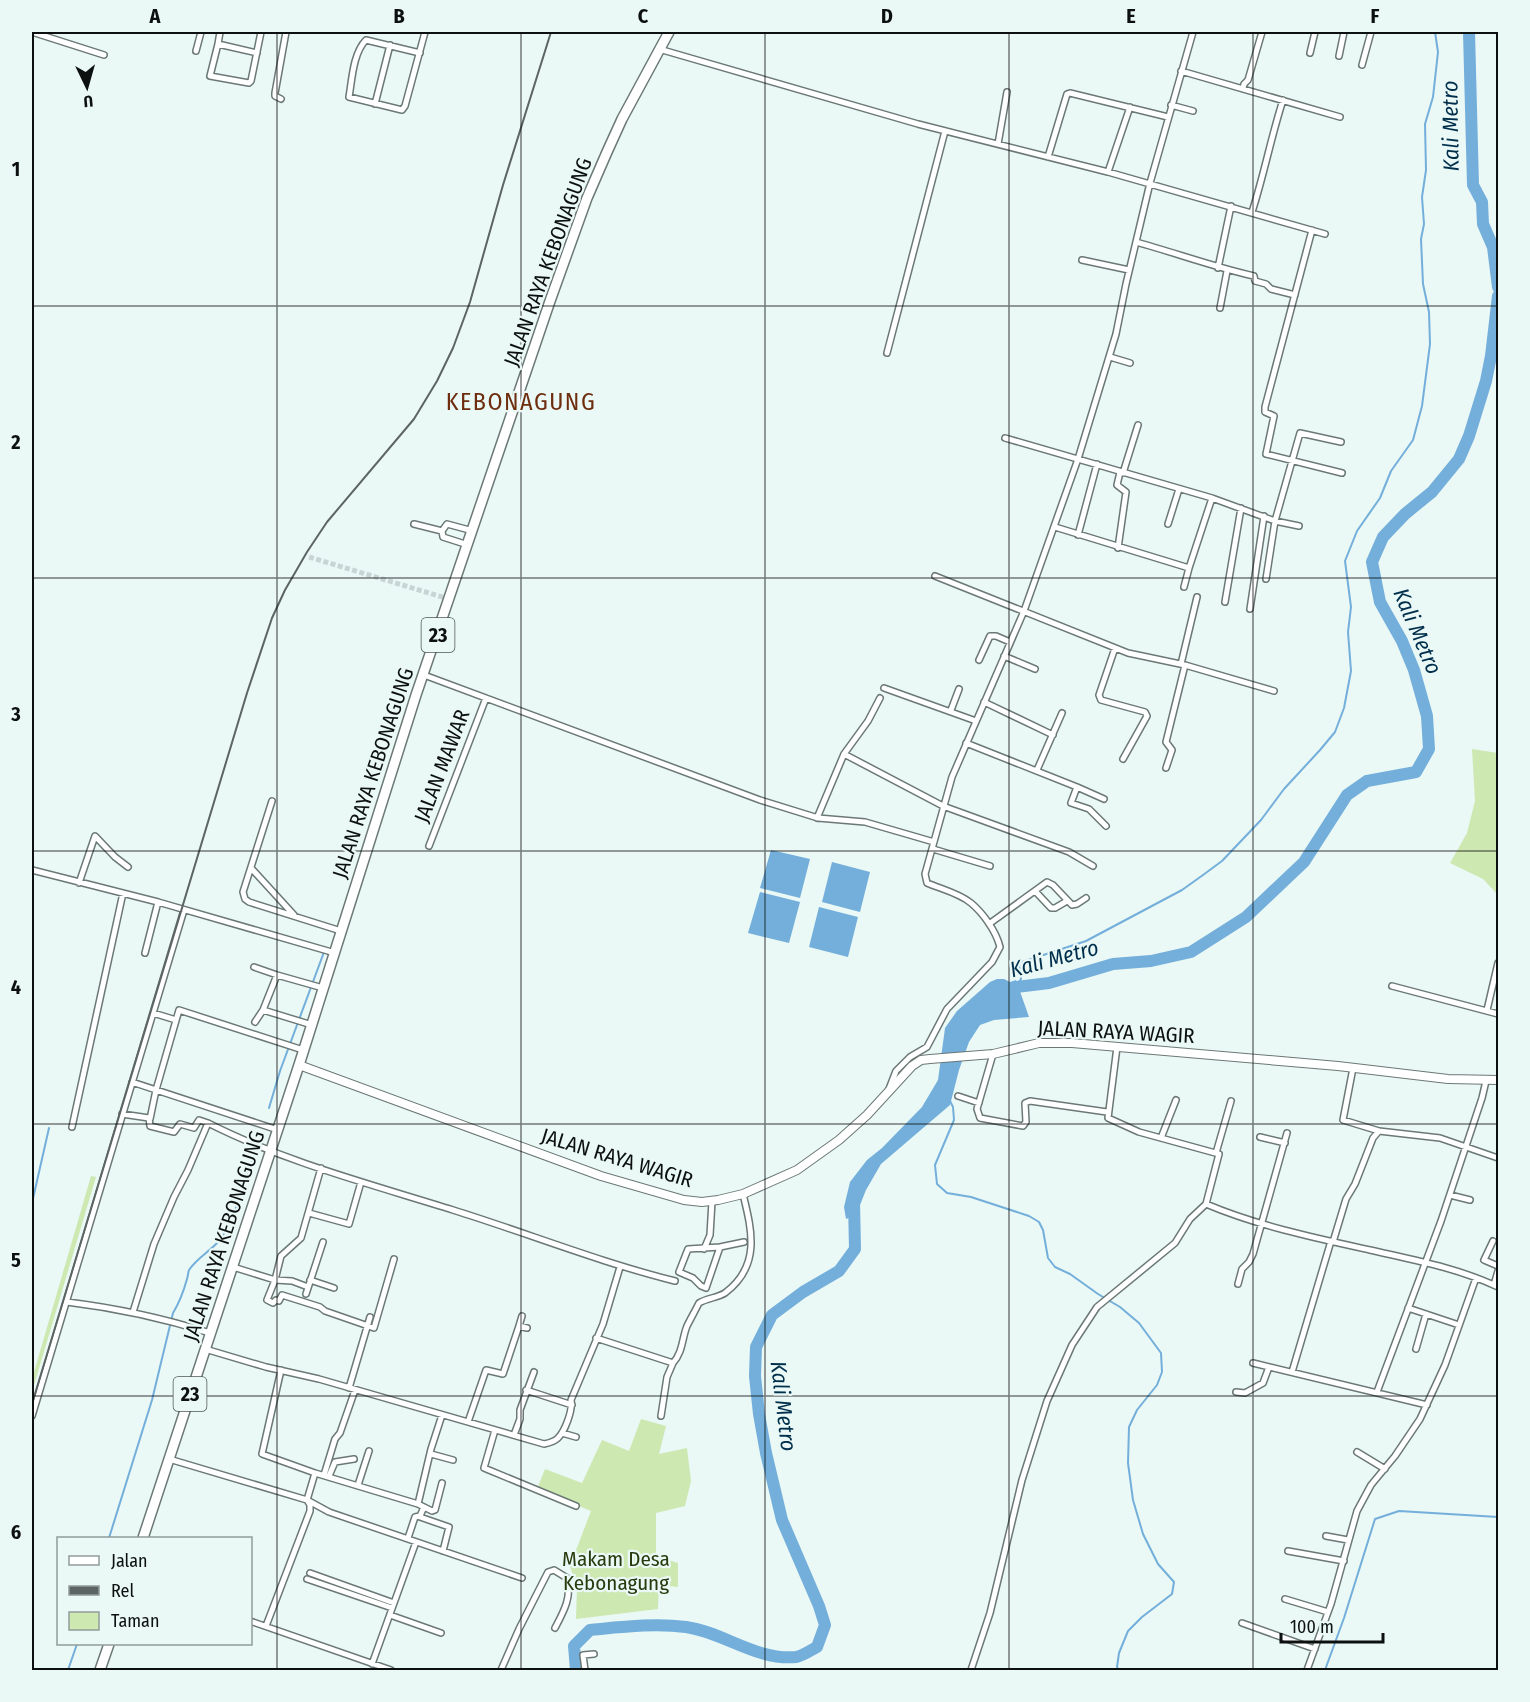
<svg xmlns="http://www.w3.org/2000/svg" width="1530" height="1702" font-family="'Fira Sans Condensed',sans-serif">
<rect width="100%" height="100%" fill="#eaf8f6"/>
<path fill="#cee8b1" d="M 1472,749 L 1498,753 L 1498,895 L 1483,879 L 1450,863 L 1467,833 L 1475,801 Z
M 91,1176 L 96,1177 L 32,1392 L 32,1379 Z
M 641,1419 L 666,1426 L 659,1454 L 687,1448 L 691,1481 L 685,1506 L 656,1513 L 656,1556 L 678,1563 L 678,1587 L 659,1585 L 658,1609 L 576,1619 L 577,1588 L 570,1566 L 591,1511 L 537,1489 L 545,1469 L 582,1483 L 602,1440 L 629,1451 Z"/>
<path fill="#73afda" d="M 771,850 L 810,859 L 800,898 L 760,888 Z
M 832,862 L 870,872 L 860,912 L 822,902 Z
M 760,892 L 800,902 L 789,943 L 748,933 Z
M 819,907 L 858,917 L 848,957 L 809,947 Z
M 997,979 L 1004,979 L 1010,982 L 1016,980 L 1029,1017 L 994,1020 L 980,1025 L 969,1042 L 959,1070 L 950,1105 L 881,1164 L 866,1190 L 856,1215 L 846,1219 L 844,1207 L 850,1182 L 867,1160 L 882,1148 L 922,1107 L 938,1080 L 945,1028 L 957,1011 L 990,982 Z"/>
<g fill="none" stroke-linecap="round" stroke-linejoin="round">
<path stroke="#73afda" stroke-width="2" d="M 1016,987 L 1021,979 L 1019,963 L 1086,941 L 1182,890 L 1203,875 L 1222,861 L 1261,820 L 1284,789 L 1320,750 L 1335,732 L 1344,708 L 1351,671 L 1348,632 L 1351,607 L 1345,561 L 1357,531 L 1380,498 L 1391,471 L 1413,440 L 1422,406 L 1430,344 L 1429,312 L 1423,284 L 1421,239 L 1424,224 L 1422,197 L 1426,170 L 1425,124 L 1433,97 L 1438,52 L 1435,32
M 950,1101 L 953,1107 L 954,1120 L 935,1165 L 937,1184 L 947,1193 L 971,1197 L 1029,1216 L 1039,1222 L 1043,1230 L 1048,1258 L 1055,1267 L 1070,1274 L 1098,1294 L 1120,1307 L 1139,1323 L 1161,1353 L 1162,1372 L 1157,1385 L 1137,1410 L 1129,1427 L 1128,1463 L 1133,1500 L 1143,1534 L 1158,1564 L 1174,1582 L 1172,1594 L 1142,1617 L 1128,1631 L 1119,1653 L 1117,1667 L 1119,1670
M 269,1108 L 280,1071 L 324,952
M 32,1203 L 49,1128
M 109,1538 L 152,1400 L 173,1313 C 179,1303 184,1290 187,1279 C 188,1276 188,1273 189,1270 C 197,1258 209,1252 219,1241 C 234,1223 248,1171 257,1146
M 68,1670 L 77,1644
M 1325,1670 L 1344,1618 L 1375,1519 L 1399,1511 L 1498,1517"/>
<path stroke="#73afda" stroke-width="12" d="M 1469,32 L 1473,185 L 1482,202 L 1483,224 L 1493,247 L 1498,287
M 1005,993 L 1016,987 L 1049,983 L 1113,964 L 1151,961 L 1191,952 L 1246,917 L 1304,862 L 1347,795 L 1367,781 L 1416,772 L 1429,749 L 1427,716 L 1414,670 L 1402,641 L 1380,602 L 1372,562 L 1383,537 L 1405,514 L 1432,492 L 1459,459 L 1469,436 L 1486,381 L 1491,356 L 1498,296
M 576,1670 L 574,1646 L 590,1630 C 622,1627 654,1623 686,1627 C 723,1632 757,1661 796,1657 C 803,1656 811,1650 817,1647 L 825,1625 L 819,1606 L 782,1520 L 766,1453 L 759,1414 L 755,1376 L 756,1347 L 772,1315 L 803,1292 L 839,1271 L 855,1249 L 854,1202"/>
<path stroke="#c9d5d4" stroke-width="5" stroke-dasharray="5 2.5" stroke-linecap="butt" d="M 309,557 L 449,599"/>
<defs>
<path id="street" d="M 32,32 L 104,55
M 220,32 L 218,44 L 257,53
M 218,44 L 210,76 L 249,83 L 251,81 L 261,32
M 659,49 L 918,124 L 1108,172 L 1325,234
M 196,51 L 201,32
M 420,53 L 366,40 C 353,53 352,80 349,97 L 402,110 L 405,106 L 425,32
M 1310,53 L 1315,32
M 1339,56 L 1344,32
M 1362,65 L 1371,32
M 1181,71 L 1340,117
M 1243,89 L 1244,84 L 1248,80 L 1262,32
M 281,99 L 275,96 L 275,93 L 286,32
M 375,104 L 390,45
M 1171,105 L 1193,111
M 998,144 L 1007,92
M 1048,157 L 1067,94 L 1070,93 L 1168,117
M 1108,172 L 1130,107
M 1252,212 C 1264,175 1271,137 1283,100
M 1312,230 L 1265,407 L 1265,412 L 1274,416 L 1266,454 L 1342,473
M 1136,242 C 1176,253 1214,267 1254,276 L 1255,281 L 1266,284 L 1271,289 L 1295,295
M 1082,260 L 1129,270
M 1218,268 L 1231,206
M 1220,308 L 1227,271
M 887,353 L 945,131
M 1110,357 L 1130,363
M 1005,438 L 1212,498 L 1275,521 L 1300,433 L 1341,442
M 1123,473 L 1138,425
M 414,524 L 442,531
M 1168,524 L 1179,489
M 1055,527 L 1189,568 L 1212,498
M 1078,535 L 1097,464
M 468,545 L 443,537 L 442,531 L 447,524 L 473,531
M 1118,548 L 1126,492 L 1117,485 L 1120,472
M 935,576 L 1128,653 L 1185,665 L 1274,691
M 1266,579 L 1275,521 L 1299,526
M 1184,587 L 1189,568
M 1225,602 L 1241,508
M 1250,609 L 1264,516
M 1115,648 L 1099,695 L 1101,700 L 1145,712 L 1147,716 L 1123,759
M 1004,656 L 1035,669
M 979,660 L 990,636 L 996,636 L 1010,642
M 1181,664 L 1197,597
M 424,675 L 760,800 L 818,818 L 865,822 L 934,842
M 884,688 L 976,721
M 984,702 L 1053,735
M 951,710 L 959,689
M 966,743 L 1077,787 L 1071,803 L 1089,809 L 1106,826
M 844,754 L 943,806 L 1069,852 L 1093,866
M 1166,768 L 1172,750 L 1166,742 L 1185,665
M 1037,770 L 1062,713
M 1077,787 L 1104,799
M 272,801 L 243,892 L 245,899 L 249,902 L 341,931
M 817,818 L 844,754 L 868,721 L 880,698
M 429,846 L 486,698
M 933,849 L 990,866
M 251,868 L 294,915
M 32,870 L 158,902 L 335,953
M 79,883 L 95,836 L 115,857 L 128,867
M 1035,891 L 1051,908 L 1055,908 L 1067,901
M 989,924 L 1047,882 L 1053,885 L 1072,905 L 1077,904 L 1086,898
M 145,953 L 158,902
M 254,967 L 277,975
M 1392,986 L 1498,1014
M 1487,1010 L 1498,963
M 153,1013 L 176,1020
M 255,1022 L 263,1010
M 312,1025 L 263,1010 L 277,975 L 323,988
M 1117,1047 L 1108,1118 L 1139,1132 L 1219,1154 L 1206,1204 C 1258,1226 1315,1238 1370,1250 C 1414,1260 1458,1268 1498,1287
M 993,1054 L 977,1109 L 980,1118 L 1023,1126 L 1026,1122 L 1025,1103 L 1030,1101 L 1107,1112
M 1353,1068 L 1343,1120 L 1379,1131
M 132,1082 L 278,1130
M 889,1089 L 896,1071 L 910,1057 L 927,1047 L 947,1009 L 992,962 L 1000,947 C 996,931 983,913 971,903 C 959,893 941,889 927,883 L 925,874 L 952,777 L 1024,611 L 1078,459 L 1116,334 L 1126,284 L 1150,183 L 1193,32
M 958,1096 L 979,1103
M 122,1114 L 149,1118 L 150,1126 L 174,1132 L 180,1124 L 194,1128 L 199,1120 L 208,1123
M 150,1119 L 156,1090 L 179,1010 L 303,1050
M 72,1127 L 123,893
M 1260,1137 L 1285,1143
M 1161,1138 L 1176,1100
M 1216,1153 L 1231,1101
M 1450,1195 L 1470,1200
M 309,1213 L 349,1224 L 361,1182
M 1493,1241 L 1484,1260 L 1498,1266
M 1333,1242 L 1346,1199 L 1355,1184 L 1373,1138 L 1379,1131 L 1440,1138 L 1498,1158
M 720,1247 L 688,1249 L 679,1272 L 693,1278 L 701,1286 L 706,1288 L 720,1247 L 744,1242
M 704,1249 L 710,1235 L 712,1201
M 233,1267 L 275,1280 L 281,1256 L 301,1238 L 321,1168
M 310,1280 L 334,1288
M 1238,1284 L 1242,1269 L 1249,1262 L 1253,1254 L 1287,1133
M 1494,1285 L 1498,1271
M 308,1287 L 292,1281 L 275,1280 L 267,1300 L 273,1303 L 276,1300 L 279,1301 L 282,1295 L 320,1307 L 325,1311 L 374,1328 L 394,1259
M 306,1294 L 323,1242
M 67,1302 C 116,1308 163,1318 210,1333
M 1408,1308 L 1459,1325
M 133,1312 L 154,1244 L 174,1197 L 188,1170 L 208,1123 C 285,1162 370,1184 453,1210 C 527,1233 599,1262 675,1281
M 519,1326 L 522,1316
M 596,1338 L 673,1363 C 683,1352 682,1338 687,1326 C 691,1318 695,1311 699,1303 C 707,1298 717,1298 725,1293 C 761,1266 752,1231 743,1194
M 205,1349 L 266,1367 L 319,1379 L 544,1444 C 549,1443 554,1442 558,1438 C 565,1431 573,1410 571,1400 L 603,1324 L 620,1267
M 1416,1349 L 1426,1314
M 1253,1363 L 1427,1405
M 281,1370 L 262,1454 L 315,1473
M 1292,1372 L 1331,1241
M 349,1388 L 370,1317
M 526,1390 L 572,1405
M 1236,1392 L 1245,1393 L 1263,1383 L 1269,1367
M 1377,1392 L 1441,1221 L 1482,1098 L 1486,1081
M 32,1416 L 184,910
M 661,1416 L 667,1377 L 673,1363
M 468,1422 L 486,1370 L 503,1374 L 519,1326 L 527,1328
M 495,1430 L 484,1468 L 576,1506
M 562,1433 L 576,1437
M 514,1435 L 520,1419 L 520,1410 L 534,1372
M 1357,1452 L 1385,1469
M 431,1454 L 453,1460
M 169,1459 L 307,1500 L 329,1512 L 522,1578
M 324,1475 L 335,1439 L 340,1433 L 355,1390
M 329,1476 L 335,1462 L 354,1459
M 358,1485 L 369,1451
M 418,1504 L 431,1449 L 442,1415
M 420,1517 L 449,1527 L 443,1551
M 1326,1536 L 1348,1540
M 408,1538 L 415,1517 L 420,1516 L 424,1507
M 1288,1551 L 1344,1561
M 310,1573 L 394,1603
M 307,1579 L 392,1608
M 1285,1599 L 1328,1612
M 390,1615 L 441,1633
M 250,1621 L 391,1670
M 1242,1623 L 1315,1649
M 266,1626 L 310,1511 L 310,1505 L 307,1500 L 315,1473 L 418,1504 L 432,1511 L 435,1510 L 442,1483
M 372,1664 L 416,1542
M 501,1670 L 519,1629 L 548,1572 L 554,1570 L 567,1578 C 572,1597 564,1611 555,1628
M 585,1670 L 583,1655 L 594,1654
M 971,1670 L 990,1613 L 1022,1480 L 1047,1401 L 1072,1345 L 1097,1307 L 1175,1243 L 1190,1219 L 1206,1204
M 1307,1670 L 1331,1604 L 1357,1511 L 1371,1485 L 1395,1456 L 1420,1419 L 1445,1365 L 1476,1278"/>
<path id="secondary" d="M 299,1065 L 601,1176 L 684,1200 L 702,1202 L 718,1200 L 743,1194 L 797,1170 L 839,1140 L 867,1115 L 912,1066 L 921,1060 L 930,1059 L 993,1054 L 1039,1043 L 1072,1043 L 1338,1066 L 1448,1079 L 1498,1080"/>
<path id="highway" d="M 143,1538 L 299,1065 L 416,695 L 550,301 L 587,198 L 607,152 L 622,119 L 669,32
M 100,1670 L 109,1644"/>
</defs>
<use href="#street" stroke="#6b7876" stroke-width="8"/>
<use href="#secondary" stroke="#6b7876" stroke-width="10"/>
<use href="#highway" stroke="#6b7876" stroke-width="12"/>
<use href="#street" stroke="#fff" stroke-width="5"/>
<use href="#secondary" stroke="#fff" stroke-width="8"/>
<use href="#highway" stroke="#fff" stroke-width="9"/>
<path stroke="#5d6564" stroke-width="2" d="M 32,1404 L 247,693 L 272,618 L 285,590 L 307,552 L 327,522 L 414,419 L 437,381 L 453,348 L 470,302 L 503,185 L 551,32"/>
</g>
<path fill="none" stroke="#0c1110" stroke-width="1.5" stroke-opacity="0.55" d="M 277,32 L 277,1670M 521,32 L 521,1670M 765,32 L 765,1670M 1009,32 L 1009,1670M 1253,32 L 1253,1670M 32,306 L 1498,306M 32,578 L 1498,578M 32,851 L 1498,851M 32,1124 L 1498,1124M 32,1396 L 1498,1396"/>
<g text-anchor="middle" stroke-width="4.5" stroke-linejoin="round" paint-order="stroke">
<g fill="#eaf8f6" stroke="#4f5655" stroke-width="1.5">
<rect x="421.5" y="618" width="33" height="34" rx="4.5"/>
<rect x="173.5" y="1377" width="33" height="34" rx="4.5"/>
</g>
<g font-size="20" font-weight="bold" fill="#0c1110">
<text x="438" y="642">23</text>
<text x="190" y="1401">23</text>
</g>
<g font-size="21" fill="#0c1110" stroke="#eaf8f6">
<text transform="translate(548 262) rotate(-70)" y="7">JALAN RAYA KEBONAGUNG</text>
<text transform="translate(442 766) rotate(-69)" y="7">JALAN MAWAR</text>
<text transform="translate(373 773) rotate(-72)" y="7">JALAN RAYA KEBONAGUNG</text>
<text transform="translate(1116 1032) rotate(3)" y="7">JALAN RAYA WAGIR</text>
<text transform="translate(617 1158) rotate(17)" y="7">JALAN RAYA WAGIR</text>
<text transform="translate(224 1236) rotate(-72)" y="7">JALAN RAYA KEBONAGUNG</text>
</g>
<g font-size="21" fill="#293b0e" stroke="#eaf8f6">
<text x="616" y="1566">Makam Desa<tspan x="616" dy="24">Kebonagung</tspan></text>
</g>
<g font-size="22" font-style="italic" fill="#002f4c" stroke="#eaf8f6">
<text transform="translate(1450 126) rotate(-91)" y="8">Kali Metro</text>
<text transform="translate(1418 631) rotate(67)" y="8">Kali Metro</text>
<text transform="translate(1054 958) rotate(-15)" y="8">Kali Metro</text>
<text transform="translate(784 1406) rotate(83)" y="8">Kali Metro</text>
</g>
<g font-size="24" letter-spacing="1.5" fill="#6d2d0e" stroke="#eaf8f6">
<text x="521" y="410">KEBONAGUNG</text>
</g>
</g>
<rect width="1530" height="1702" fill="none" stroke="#eaf8f6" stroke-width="66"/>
<rect x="57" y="1537" width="195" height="108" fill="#eaf8f6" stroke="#919c9a" stroke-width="1.5"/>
<rect x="69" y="1556" width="30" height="9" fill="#ffffff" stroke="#919c9a" stroke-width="1.5"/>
<text x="111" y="1567" font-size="18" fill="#0c1110">Jalan</text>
<rect x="69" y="1586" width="30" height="9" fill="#5d6564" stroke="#919c9a" stroke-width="1.5"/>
<text x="111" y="1597" font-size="18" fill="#0c1110">Rel</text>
<rect x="69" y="1612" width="30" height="18" fill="#cee8b1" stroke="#919c9a" stroke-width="1.5"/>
<text x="111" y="1627" font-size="18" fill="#0c1110">Taman</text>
<g transform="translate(87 87) rotate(175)" stroke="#eaf8f6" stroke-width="4.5" paint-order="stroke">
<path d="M0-4.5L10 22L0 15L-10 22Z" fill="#0c1110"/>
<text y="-9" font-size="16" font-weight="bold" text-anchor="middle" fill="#0c1110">U</text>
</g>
<path d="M1281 1633v9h102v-9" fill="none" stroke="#0c1110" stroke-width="3"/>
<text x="1290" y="1633" font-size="18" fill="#0c1110" stroke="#eaf8f6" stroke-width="4.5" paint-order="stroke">100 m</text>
<rect x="33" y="33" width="1464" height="1636" fill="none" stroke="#0c1110" stroke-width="2"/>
<g font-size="20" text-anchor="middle" font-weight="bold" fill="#0c1110">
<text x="155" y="23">A</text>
<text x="399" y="23">B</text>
<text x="643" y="23">C</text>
<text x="887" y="23">D</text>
<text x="1131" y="23">E</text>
<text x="1375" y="23">F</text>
<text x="16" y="176">1</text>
<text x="16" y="449">2</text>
<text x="16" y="721">3</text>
<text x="16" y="994">4</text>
<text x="16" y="1267">5</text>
<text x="16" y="1539">6</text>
</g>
</svg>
